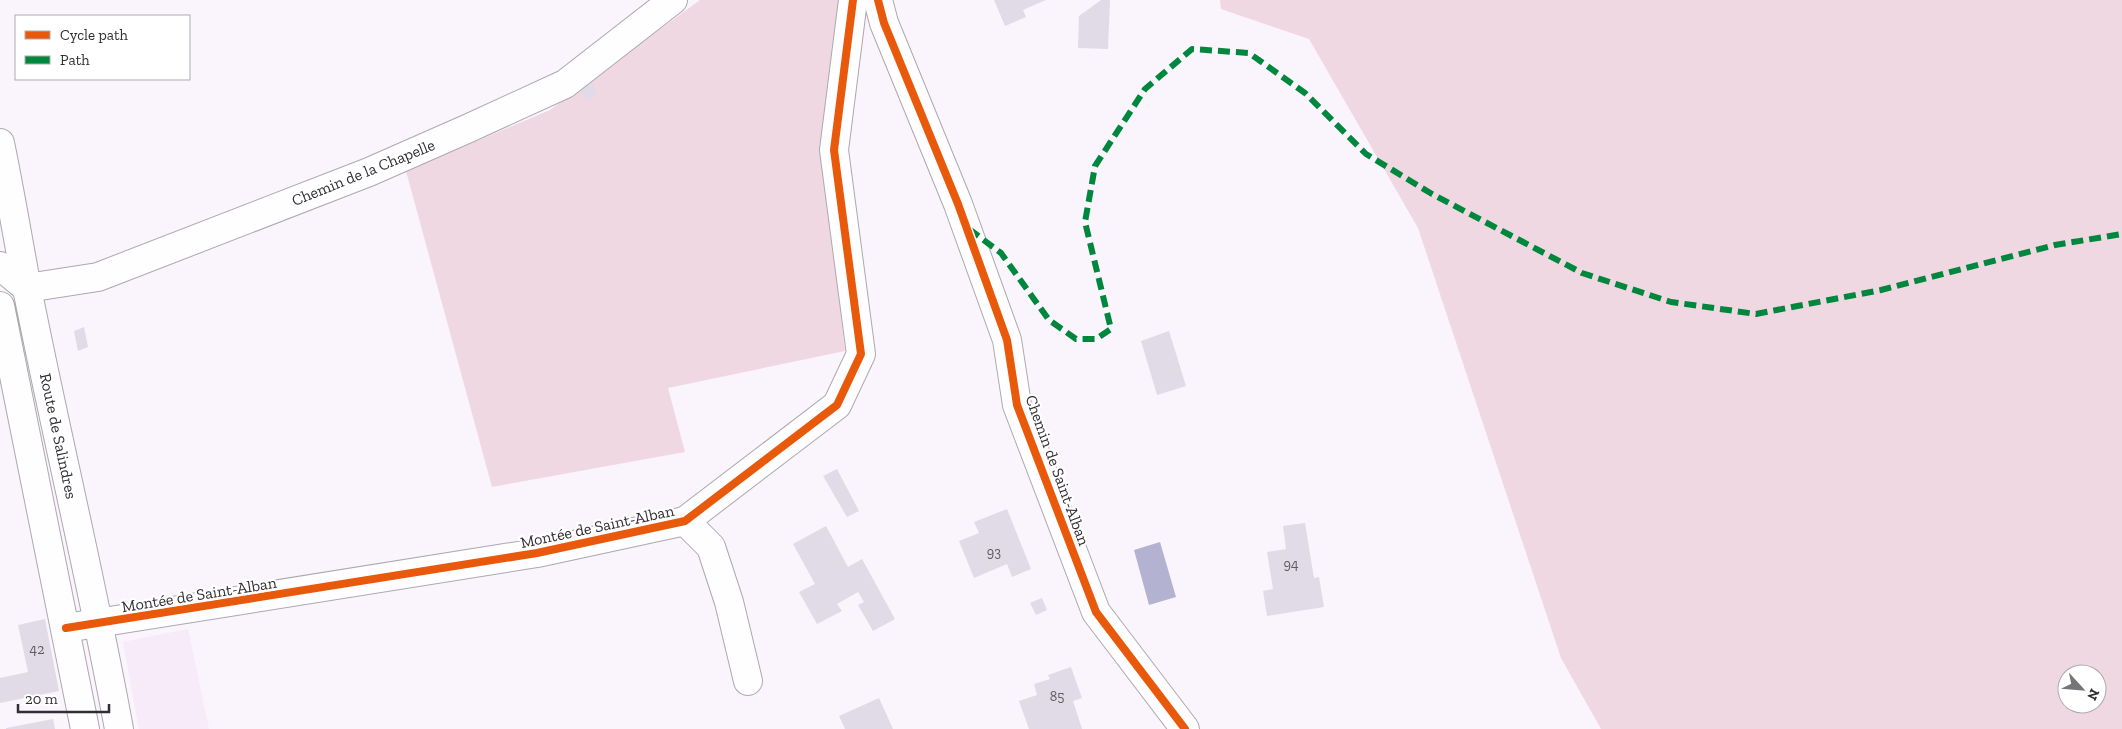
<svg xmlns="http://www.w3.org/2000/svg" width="2122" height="729" font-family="'Zilla Slab',serif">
<rect width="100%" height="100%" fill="#faf4fc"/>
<path fill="#f7eaf9" d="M 188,629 L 209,729 L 139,729 L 123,642 Z"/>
<path fill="#f0d8e2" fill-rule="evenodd" d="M 700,0 L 844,0 L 822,155 L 845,351 L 668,388 L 685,452 L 492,487 L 406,171 L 550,110 Z
M 1220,0 L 2122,0 L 2122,729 L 1601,729 L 1561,658 L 1418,228 L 1309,39 L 1221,9 ZM 2067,674 L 2097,674 L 2097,704 L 2067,704 Z"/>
<path fill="#b3b2d0" d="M 1160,542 L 1176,597 L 1149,605 L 1134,550 Z"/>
<path fill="#e1dbe7" d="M 994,0 L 1046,0 L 1023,10 L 1026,17 L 1005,26 Z
M 1101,0 L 1110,0 L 1108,49 L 1078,48 L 1079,16 Z
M 592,81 L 597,96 L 585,100 L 580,88 Z
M 84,327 L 88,347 L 78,351 L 74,331 Z
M 1169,331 L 1186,386 L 1157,395 L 1141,341 Z
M 837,469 L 859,511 L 847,517 L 823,476 Z
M 1007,509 L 1031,569 L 1012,577 L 1007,564 L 974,578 L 959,541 L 979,533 L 974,522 Z
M 1305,523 L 1314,578 L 1319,577 L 1324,607 L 1267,616 L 1263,591 L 1273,589 L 1267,552 L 1286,549 L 1283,526 Z
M 826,526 L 848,567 L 862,559 L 895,619 L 873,631 L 858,605 L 864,602 L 858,592 L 837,604 L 842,611 L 817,624 L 799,592 L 815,584 L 793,544 Z
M 1042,598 L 1047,610 L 1036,615 L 1030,603 Z
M 45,619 L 59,691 L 0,703 L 0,678 L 28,672 L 18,625 Z
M 1071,667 L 1082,698 L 1073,701 L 1082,729 L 1029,729 L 1019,701 L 1037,695 L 1034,684 L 1050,679 L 1048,675 Z
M 879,698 L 893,729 L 845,729 L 839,716 Z
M 53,719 L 55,729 L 6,729 L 6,728 Z"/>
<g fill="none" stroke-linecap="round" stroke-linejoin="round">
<defs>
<path id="minor" d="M 878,0 L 884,23 L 958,204 L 1007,340 L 1017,405 L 1096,612 L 1185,729
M 0,266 L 27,288 L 98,277 L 369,172 L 469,128 L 565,84 L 673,0
M 685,521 L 711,547 L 729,602 L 748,681
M 66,628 L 537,553 L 685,521 L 837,405 L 861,354 L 834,150 L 853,0"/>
<path id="major" d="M 0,143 C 10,191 18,240 27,288 C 56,435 92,581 119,729
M 0,306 L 85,729"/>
</defs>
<use href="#minor" stroke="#ada8ae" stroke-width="30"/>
<use href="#major" stroke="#ada8ae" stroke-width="30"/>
<use href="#minor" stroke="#fefdff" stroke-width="28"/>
<use href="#major" stroke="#fefdff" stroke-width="28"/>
<path stroke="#00873e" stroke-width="6" stroke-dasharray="12 6" stroke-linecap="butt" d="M 969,229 L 1001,253 L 1049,320 L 1076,339 L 1096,339 L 1111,329 L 1085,222 L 1095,166 L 1145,89 L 1192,49 L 1249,53 L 1305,93 L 1366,154 L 1432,194 L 1582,273 L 1671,302 L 1756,314 L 1881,290 L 2055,245 L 2122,234"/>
<defs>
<path id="cycleway" d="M 878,0 L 884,23 L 958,204 L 1007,340 L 1017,405 L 1096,612 L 1185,729
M 66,628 L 537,553 L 685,521 L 837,405 L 861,354 L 834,150 L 853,0"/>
</defs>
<use href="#cycleway" stroke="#fff" stroke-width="11"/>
<use href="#cycleway" stroke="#e8590c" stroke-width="8"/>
</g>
<g text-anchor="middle" stroke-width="4.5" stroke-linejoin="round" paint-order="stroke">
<g font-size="14" fill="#5e5a60">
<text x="994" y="557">93</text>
<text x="1291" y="569">94</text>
<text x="37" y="654">42</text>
<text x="1057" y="701">85</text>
</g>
<g font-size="16" fill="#312d32" stroke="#fff">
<text transform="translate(363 172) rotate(-22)" y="6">Chemin de la Chapelle</text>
<text transform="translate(59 436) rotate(78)" y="6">Route de Salindres</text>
<text transform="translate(1058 470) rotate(70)" y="6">Chemin de Saint-Alban</text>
<text transform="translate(597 526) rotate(-12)" y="6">Montée de Saint-Alban</text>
<text transform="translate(199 594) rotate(-9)" y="6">Montée de Saint-Alban</text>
</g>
</g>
<rect x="15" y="15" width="175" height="65" fill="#ffffff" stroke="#adabad"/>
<rect x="25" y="31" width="25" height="8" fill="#e8590c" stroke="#adabad"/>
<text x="60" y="40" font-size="15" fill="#312d32">Cycle path</text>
<rect x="25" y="56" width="25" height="8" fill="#00873e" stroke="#adabad"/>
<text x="60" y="65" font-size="15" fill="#312d32">Path</text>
<g transform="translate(2082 689) rotate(116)"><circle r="24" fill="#ffffff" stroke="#adabad"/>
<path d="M0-4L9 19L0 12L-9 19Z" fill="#777379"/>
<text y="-8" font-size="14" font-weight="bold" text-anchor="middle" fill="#312d32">N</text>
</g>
<path d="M18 704v8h91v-8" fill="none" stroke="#312d32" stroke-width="2.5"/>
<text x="25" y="704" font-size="15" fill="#312d32" stroke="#ffffff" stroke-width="4" paint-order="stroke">20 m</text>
</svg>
